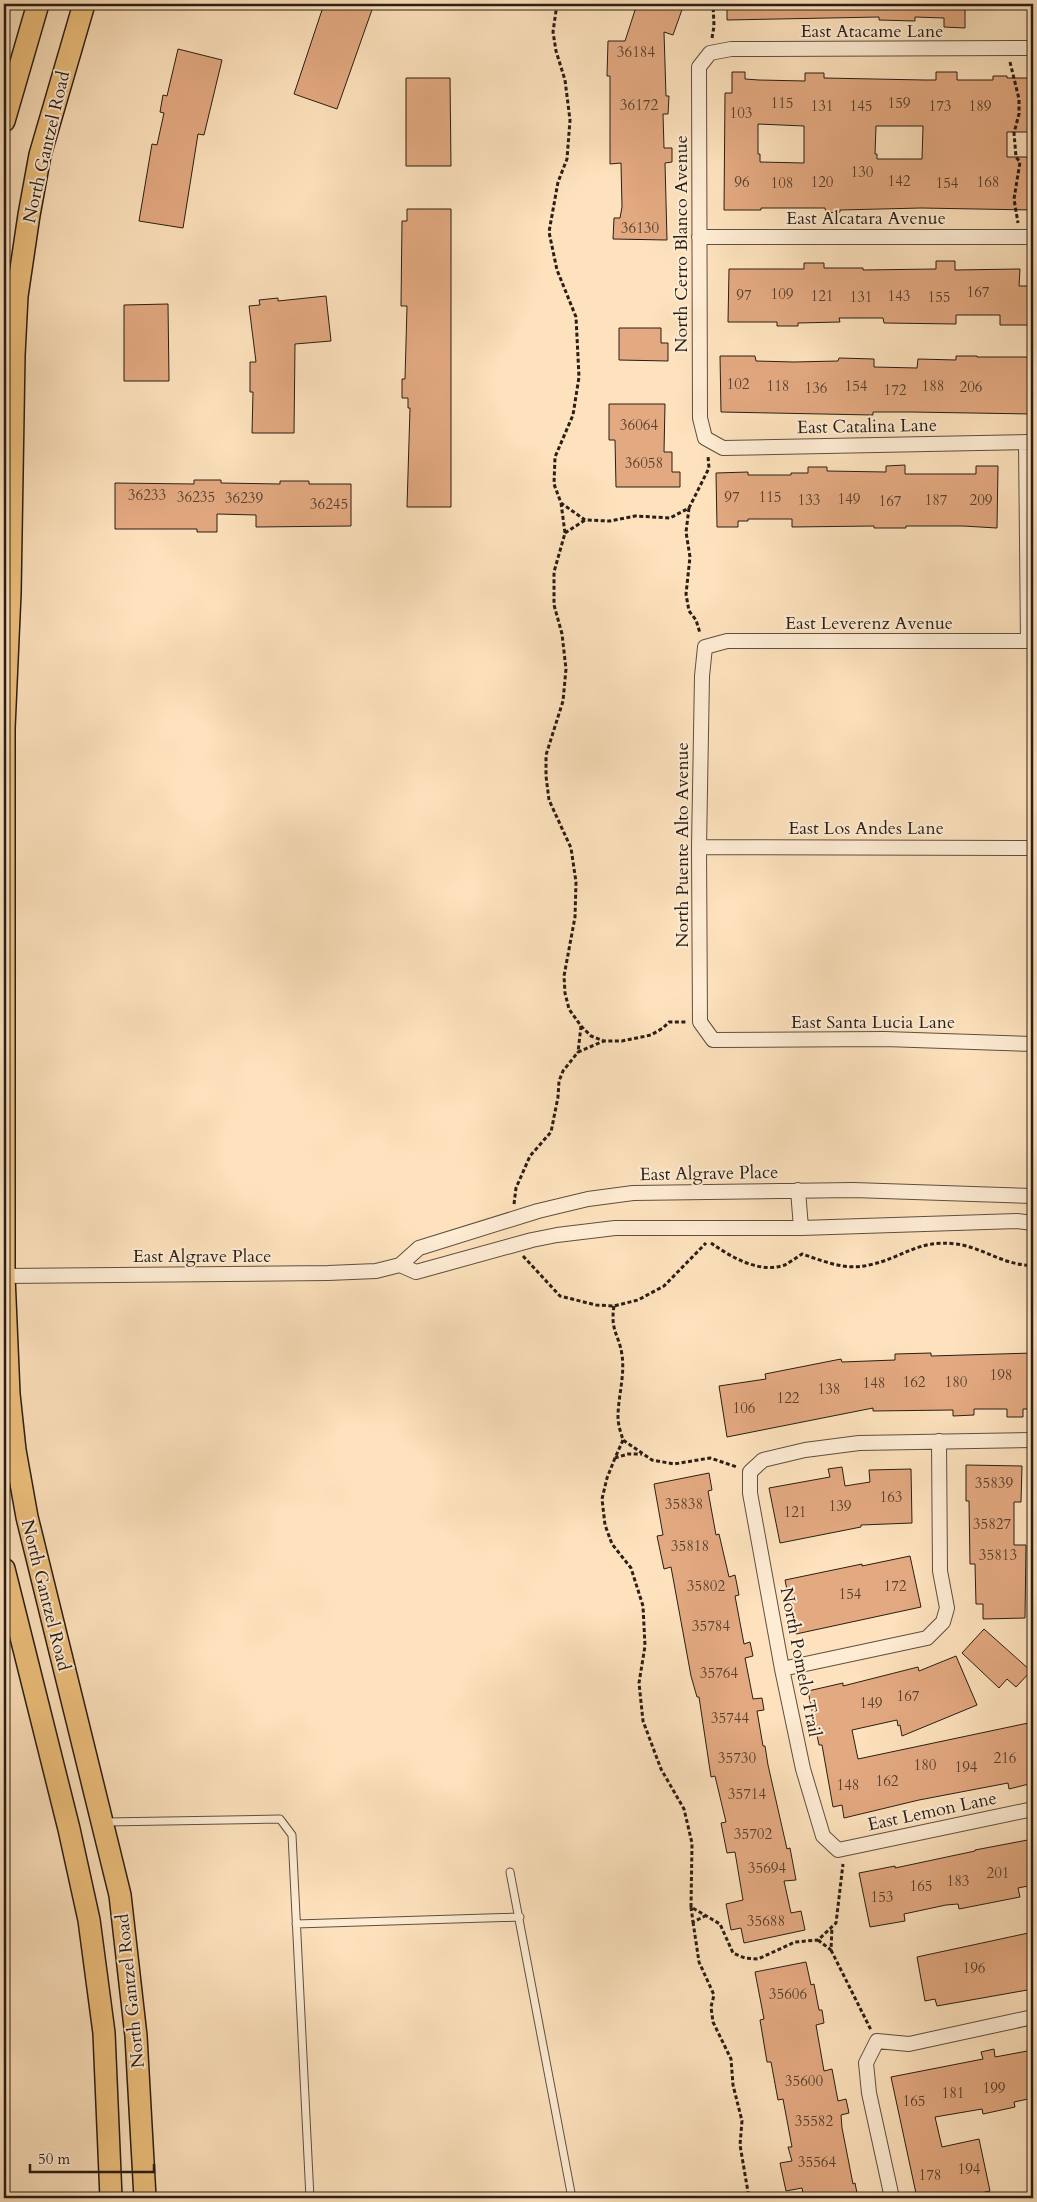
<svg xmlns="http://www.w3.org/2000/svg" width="1037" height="2202" font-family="Cardo,serif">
<rect width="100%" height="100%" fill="#fde2bd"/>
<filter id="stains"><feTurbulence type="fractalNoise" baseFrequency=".004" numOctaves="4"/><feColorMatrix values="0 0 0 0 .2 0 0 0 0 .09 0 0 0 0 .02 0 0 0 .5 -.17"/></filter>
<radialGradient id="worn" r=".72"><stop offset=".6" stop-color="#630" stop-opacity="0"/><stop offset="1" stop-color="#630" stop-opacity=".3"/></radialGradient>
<path fill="#e3a981" stroke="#2a1e15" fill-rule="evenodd" d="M 324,4 L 374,4 L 337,109 L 294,94 Z
M 637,4 L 684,4 L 673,35 L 664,32 L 666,96 L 669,96 L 668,114 L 663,114 L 664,148 L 672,148 L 672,162 L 665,163 L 667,240 L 613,239 L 614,218 L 620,218 L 622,207 L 621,163 L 610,164 L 610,76 L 607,76 L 608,41 L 625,41 Z
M 727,4 L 965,4 L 965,28 L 944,27 L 944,18 L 915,17 L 915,21 L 879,20 L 879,17 L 727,20 Z
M 178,49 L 222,60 L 204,135 L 198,134 L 183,228 L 139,221 L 152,144 L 157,145 L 164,113 L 160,112 L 163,95 L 167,96 Z
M 732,72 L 745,72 L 745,79 L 759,80 L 805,81 L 805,73 L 824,73 L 824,78 L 924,80 L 936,80 L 936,72 L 957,72 L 957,80 L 993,80 L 993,76 L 1007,76 L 1007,78 L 1033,78 L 1033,132 L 1007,132 L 1007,157 L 1033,157 L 1033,210 L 921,208 L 840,210 L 840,212 L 826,213 L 825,208 L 761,208 L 761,210 L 724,210 L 725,93 L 732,93 ZM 758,124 L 804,126 L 804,163 L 760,162 L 760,154 L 758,154 ZM 876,126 L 923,126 L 922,159 L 877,159 L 877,154 L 875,154 Z
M 406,78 L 450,78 L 451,166 L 406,166 Z
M 407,209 L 451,209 L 451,507 L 407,507 L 410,408 L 408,408 L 408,398 L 402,398 L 402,379 L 405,379 L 407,306 L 401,306 L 402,221 L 407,221 Z
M 936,261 L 955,261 L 955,270 L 1020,269 L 1019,286 L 1032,286 L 1032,325 L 1000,325 L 1000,315 L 956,315 L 956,324 L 884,323 L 883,318 L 839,318 L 840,322 L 798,323 L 798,326 L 777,326 L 777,322 L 728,322 L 729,269 L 804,269 L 804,263 L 824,263 L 824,268 L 863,268 L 863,270 L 936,269 Z
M 326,296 L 331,341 L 295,344 L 294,433 L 252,433 L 253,392 L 250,392 L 250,362 L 256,362 L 249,306 L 260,305 L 259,300 L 278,298 L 278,301 Z
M 168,304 L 169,381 L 124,381 L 124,305 Z
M 619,328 L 661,328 L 661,343 L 668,343 L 668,361 L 619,360 Z
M 720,356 L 755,356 L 756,361 L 794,362 L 838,361 L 839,358 L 874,359 L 874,367 L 917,368 L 918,359 L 956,360 L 956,356 L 977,356 L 977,357 L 1031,357 L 1032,414 L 911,412 L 873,412 L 873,415 L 721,412 Z
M 609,404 L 665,404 L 664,452 L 672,452 L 672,472 L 680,472 L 680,487 L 616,487 L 615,440 L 609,440 Z
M 905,465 L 905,474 L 976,474 L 976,466 L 998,466 L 997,528 L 963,526 L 906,526 L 906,528 L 874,528 L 874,526 L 792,527 L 792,519 L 748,519 L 748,521 L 738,521 L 738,527 L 717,527 L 716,473 L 748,472 L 748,475 L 791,475 L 791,473 L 808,473 L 808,467 L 827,467 L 827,471 L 886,472 L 886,466 Z
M 194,480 L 221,480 L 221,483 L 280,484 L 280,481 L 309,481 L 309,484 L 351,484 L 351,526 L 256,527 L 256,515 L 217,514 L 217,532 L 197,532 L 197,529 L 115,529 L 115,483 L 194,484 Z
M 931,1353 L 931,1356 L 1033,1353 L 1033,1409 L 1023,1409 L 1023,1417 L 1007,1417 L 1007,1409 L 974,1409 L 974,1415 L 953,1416 L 953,1410 L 873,1411 L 873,1408 L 727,1437 L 719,1386 L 766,1379 L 765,1374 L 841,1359 L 842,1362 L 895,1360 L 895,1354 Z
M 966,1465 L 1022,1466 L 1021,1502 L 1014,1502 L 1014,1545 L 1026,1545 L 1025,1618 L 983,1619 L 983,1604 L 976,1604 L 975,1564 L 970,1564 L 969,1501 L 966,1501 Z
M 842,1467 L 845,1486 L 870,1482 L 869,1470 L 911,1469 L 912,1523 L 861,1525 L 861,1527 L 780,1543 L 769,1488 L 830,1477 L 828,1469 Z
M 709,1473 L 712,1490 L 708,1491 L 716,1535 L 719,1534 L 729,1577 L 735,1575 L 739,1595 L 735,1596 L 744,1644 L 750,1642 L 753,1656 L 745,1658 L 753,1699 L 762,1698 L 764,1710 L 757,1711 L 763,1746 L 765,1746 L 768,1765 L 787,1849 L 790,1848 L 796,1880 L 784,1881 L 791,1913 L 801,1911 L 805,1930 L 744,1943 L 741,1928 L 731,1930 L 726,1904 L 743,1900 L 735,1852 L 727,1853 L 721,1823 L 726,1822 L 715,1776 L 711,1777 L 699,1697 L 697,1697 L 691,1676 L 671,1567 L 664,1569 L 657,1536 L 663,1535 L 654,1484 Z
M 910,1556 L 921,1607 L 796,1634 L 785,1580 L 862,1564 L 862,1566 Z
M 984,1629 L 1031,1671 L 1016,1687 L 1007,1679 L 999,1688 L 962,1653 Z
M 956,1656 L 977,1705 L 902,1736 L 900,1725 L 898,1726 L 897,1720 L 852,1730 L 858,1759 L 1033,1722 L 1033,1783 L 1009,1789 L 1008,1783 L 919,1800 L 844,1818 L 842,1805 L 833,1807 L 822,1745 L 819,1745 L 808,1691 L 843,1683 L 843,1686 L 918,1667 L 919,1671 Z
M 1033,1839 L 1033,1885 L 1018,1888 L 1020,1897 L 959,1909 L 958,1904 L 946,1905 L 904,1914 L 905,1921 L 870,1927 L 859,1873 L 895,1866 L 895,1868 L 975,1851 L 975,1850 Z
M 1033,1932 L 1033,1989 L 937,2006 L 935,1999 L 925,2001 L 917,1957 Z
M 806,1962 L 811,1985 L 814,1984 L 819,2010 L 822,2010 L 824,2023 L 816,2025 L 824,2071 L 832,2069 L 838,2101 L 846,2099 L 849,2113 L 841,2115 L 842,2128 L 853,2184 L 855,2183 L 858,2198 L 804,2198 L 802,2188 L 786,2191 L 780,2163 L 792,2161 L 788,2147 L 792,2147 L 783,2099 L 778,2100 L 771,2062 L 767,2062 L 760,2020 L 764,2019 L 755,1972 Z
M 994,2049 L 995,2057 L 1033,2050 L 1033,2098 L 1014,2102 L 1015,2107 L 983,2114 L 982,2109 L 935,2117 L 942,2147 L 979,2139 L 990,2191 L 957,2198 L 917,2198 L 891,2077 L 983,2059 L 981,2052 Z"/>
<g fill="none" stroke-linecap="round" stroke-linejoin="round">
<defs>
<path id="lane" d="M 106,1822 L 280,1819 L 292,1835 L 310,2198
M 510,1872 L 572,2198
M 296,1924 L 520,1917"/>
<path id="street" d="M 1033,48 L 731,49 L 710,53 L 699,67 L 700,418 L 705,438 L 723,448 L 1033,442
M 699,237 L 1033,237
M 1026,442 L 1028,641
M 1033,641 L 727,641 L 705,647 L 702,676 L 699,847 L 700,1022 L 713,1040 L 885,1039 L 1033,1044
M 699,847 L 1033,848
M 798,1190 L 801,1228
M 400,1265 L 416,1272 L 532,1240 L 557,1235 L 615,1228 L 801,1228 L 1017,1221 L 1033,1223
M 4,1276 L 328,1273 L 376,1271 L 400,1265 L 419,1248 L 538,1211 L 588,1199 L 633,1193 L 853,1190 L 1033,1196
M 1033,1440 L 859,1443 L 805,1450 L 763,1460 L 750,1472 L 750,1493 L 782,1669 L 803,1769 L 823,1836 L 838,1850 L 1033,1809
M 782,1669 L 927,1638 L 943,1622 L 947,1608 L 940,1571 L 939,1441
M 892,2198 L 869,2093 L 866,2063 L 877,2041 L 909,2044 L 1033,2017"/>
<path id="primary" d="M 84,4 L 40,155 L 29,215 L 17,296 L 14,355 L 10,593 L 4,728 L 4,1276 L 9,1394 L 15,1450 L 27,1517 L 120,1895 L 136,2036 L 145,2198
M 4,121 L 38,4
M 4,1569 L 69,1829 L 89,1920 L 104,2033 L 111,2198"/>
</defs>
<use href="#lane" stroke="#5f4f3f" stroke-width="9"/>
<use href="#street" stroke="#5f4f3f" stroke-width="16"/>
<use href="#primary" stroke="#2a1e15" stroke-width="24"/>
<path stroke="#2a1e15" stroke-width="3" stroke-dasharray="4 2.5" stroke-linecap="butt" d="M 557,4 L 553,32 L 556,51 L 565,80 L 570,120 L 567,159 L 558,182 L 549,232 L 557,270 L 576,317 L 579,377 L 573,415 L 555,457 L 554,484 L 561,503 L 585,520 L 610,521 L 635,516 L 670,518 L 689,508 L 709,468 L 708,456
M 712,38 L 714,26 L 713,4
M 1010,62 L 1019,99 L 1019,114 L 1014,133 L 1016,157 L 1020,162 L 1014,199 L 1018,223
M 561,503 L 565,533 L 554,572 L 554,605 L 562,634 L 566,669 L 563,701 L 546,755 L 546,776 L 549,800 L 571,848 L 576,882 L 575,917 L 564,976 L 565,993 L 569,1009 L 581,1026 L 591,1036 L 604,1041 L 622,1041 L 651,1035 L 663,1028 L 669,1022 L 686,1022
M 689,508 L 686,532 L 690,557 L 686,594 L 689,611 L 696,620 L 700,633
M 565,533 L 585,520
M 581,1026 L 578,1052 L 604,1041
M 514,1204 L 516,1188 L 530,1156 L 551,1132 L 558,1097 L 559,1081 L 563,1071 L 578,1052
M 711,1243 C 731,1257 759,1274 785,1265 C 790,1262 796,1258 802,1254 C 823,1261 846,1271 869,1265 C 903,1258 918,1239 956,1244 C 982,1247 1007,1267 1033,1265
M 523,1256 L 560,1296 L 596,1305 L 614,1306 L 638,1300 L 664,1286 L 706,1243
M 614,1306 C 610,1331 619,1334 622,1355 C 625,1376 618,1397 618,1417 C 618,1425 621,1433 623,1440 L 652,1460 L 674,1464 L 710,1458 L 737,1467
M 623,1440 L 615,1458 L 628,1454 L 642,1454
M 615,1458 L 607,1478 L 602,1499 L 605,1525 L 612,1544 L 631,1568 L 643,1606 L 645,1646 L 639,1683 L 643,1721 L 661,1769 L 684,1809 L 692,1843 L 691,1907 L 720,1924 L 733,1953 L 745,1958 L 758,1959 L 795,1942 L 818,1940 L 836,1923 L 843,1864
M 691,1907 L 693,1922 L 705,1916
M 693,1922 L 699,1962 L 714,1995 L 711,2007 L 713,2022 L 731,2059 L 733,2085 L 742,2121 L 740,2145 L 749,2198
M 818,1940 L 831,1950 L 832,1927
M 831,1950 L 871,2030"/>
<use href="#lane" stroke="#feecd4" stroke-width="7"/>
<use href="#street" stroke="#feecd4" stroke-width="14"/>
<use href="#primary" stroke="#eec17e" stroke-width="21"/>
</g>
<g text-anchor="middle" stroke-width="4" stroke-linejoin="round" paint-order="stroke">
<g font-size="15" fill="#584130">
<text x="636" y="57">36184</text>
<text x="782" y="108">115</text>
<text x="899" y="108">159</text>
<text x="639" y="110">36172</text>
<text x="822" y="111">131</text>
<text x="861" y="111">145</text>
<text x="940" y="111">173</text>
<text x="980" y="111">189</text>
<text x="741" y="118">103</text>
<text x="862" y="177">130</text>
<text x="899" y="186">142</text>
<text x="742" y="187">96</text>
<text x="822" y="187">120</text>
<text x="988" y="187">168</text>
<text x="782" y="188">108</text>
<text x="947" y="188">154</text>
<text x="640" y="233">36130</text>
<text x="978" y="297">167</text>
<text x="782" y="299">109</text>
<text x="744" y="300">97</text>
<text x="822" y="301">121</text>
<text x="899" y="301">143</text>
<text x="861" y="302">131</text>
<text x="939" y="302">155</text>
<text x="738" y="389">102</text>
<text x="778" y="391">118</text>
<text x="856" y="391">154</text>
<text x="933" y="391">188</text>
<text x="971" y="392">206</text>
<text x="816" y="393">136</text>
<text x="895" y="395">172</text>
<text x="639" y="430">36064</text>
<text x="644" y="468">36058</text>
<text x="147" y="500">36233</text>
<text x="196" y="502">36235</text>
<text x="732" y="502">97</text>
<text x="770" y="502">115</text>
<text x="244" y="503">36239</text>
<text x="849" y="504">149</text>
<text x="809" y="505">133</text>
<text x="936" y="505">187</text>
<text x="981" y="505">209</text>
<text x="890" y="506">167</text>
<text x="329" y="509">36245</text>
<text x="1001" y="1380">198</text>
<text x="914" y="1387">162</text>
<text x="956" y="1387">180</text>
<text x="874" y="1388">148</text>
<text x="829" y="1394">138</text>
<text x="788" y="1403">122</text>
<text x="744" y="1413">106</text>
<text x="994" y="1488">35839</text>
<text x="891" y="1502">163</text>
<text x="684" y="1509">35838</text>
<text x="840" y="1511">139</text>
<text x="795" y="1517">121</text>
<text x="992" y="1529">35827</text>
<text x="690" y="1551">35818</text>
<text x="998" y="1560">35813</text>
<text x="706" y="1591">35802</text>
<text x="895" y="1591">172</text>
<text x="850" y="1599">154</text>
<text x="711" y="1631">35784</text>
<text x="719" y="1678">35764</text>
<text x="908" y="1701">167</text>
<text x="871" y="1708">149</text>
<text x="730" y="1723">35744</text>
<text x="737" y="1763">35730</text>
<text x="1005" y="1763">216</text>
<text x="925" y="1770">180</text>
<text x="966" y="1772">194</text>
<text x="887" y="1786">162</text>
<text x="848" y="1790">148</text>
<text x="747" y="1799">35714</text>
<text x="753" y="1839">35702</text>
<text x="767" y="1873">35694</text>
<text x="998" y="1878">201</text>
<text x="958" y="1886">183</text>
<text x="921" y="1891">165</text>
<text x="882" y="1902">153</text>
<text x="766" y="1926">35688</text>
<text x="974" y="1973">196</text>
<text x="788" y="1999">35606</text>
<text x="804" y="2086">35600</text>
<text x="994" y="2093">199</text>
<text x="953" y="2098">181</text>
<text x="914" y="2106">165</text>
<text x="814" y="2126">35582</text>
<text x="817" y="2167">35564</text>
<text x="969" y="2174">194</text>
<text x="930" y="2180">178</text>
</g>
<g font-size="18" fill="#2a1e15" stroke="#feecd4">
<text x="872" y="37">East Atacame Lane</text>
<text transform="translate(46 147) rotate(-77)" y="6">North Gantzel Road</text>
<text x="866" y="224">East Alcatara Avenue</text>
<text transform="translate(681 244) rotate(-90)" y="6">North Cerro Blanco Avenue</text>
<text transform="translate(867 426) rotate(-1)" y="6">East Catalina Lane</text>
<text x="869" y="629">East Leverenz Avenue</text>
<text x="866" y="834">East Los Andes Lane</text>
<text transform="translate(682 845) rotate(-90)" y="6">North Puente Alto Avenue</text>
<text x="873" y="1028">East Santa Lucia Lane</text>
<text transform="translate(709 1173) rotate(-1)" y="6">East Algrave Place</text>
<text x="202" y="1262">East Algrave Place</text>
<text transform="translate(46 1595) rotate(76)" y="6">North Gantzel Road</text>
<text transform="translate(801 1662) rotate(79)" y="6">North Pomelo Trail</text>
<text transform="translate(932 1811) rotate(-12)" y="6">East Lemon Lane</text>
<text transform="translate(130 1991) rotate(-96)" y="6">North Gantzel Road</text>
</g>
</g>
<rect width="1037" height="2202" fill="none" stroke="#fde2bd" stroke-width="20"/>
<rect x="5" y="5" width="1027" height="2192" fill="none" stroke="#2a1e15" stroke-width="2.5"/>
<rect x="10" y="10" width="1017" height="2182" fill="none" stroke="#2a1e15"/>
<path d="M30 2164v8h124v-8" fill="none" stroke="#2a1e15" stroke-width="2.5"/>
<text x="38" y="2164" font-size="15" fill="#2a1e15" stroke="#feecd4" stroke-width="4" paint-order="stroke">50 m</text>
<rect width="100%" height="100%" filter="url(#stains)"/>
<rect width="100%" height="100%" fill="url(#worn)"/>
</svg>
